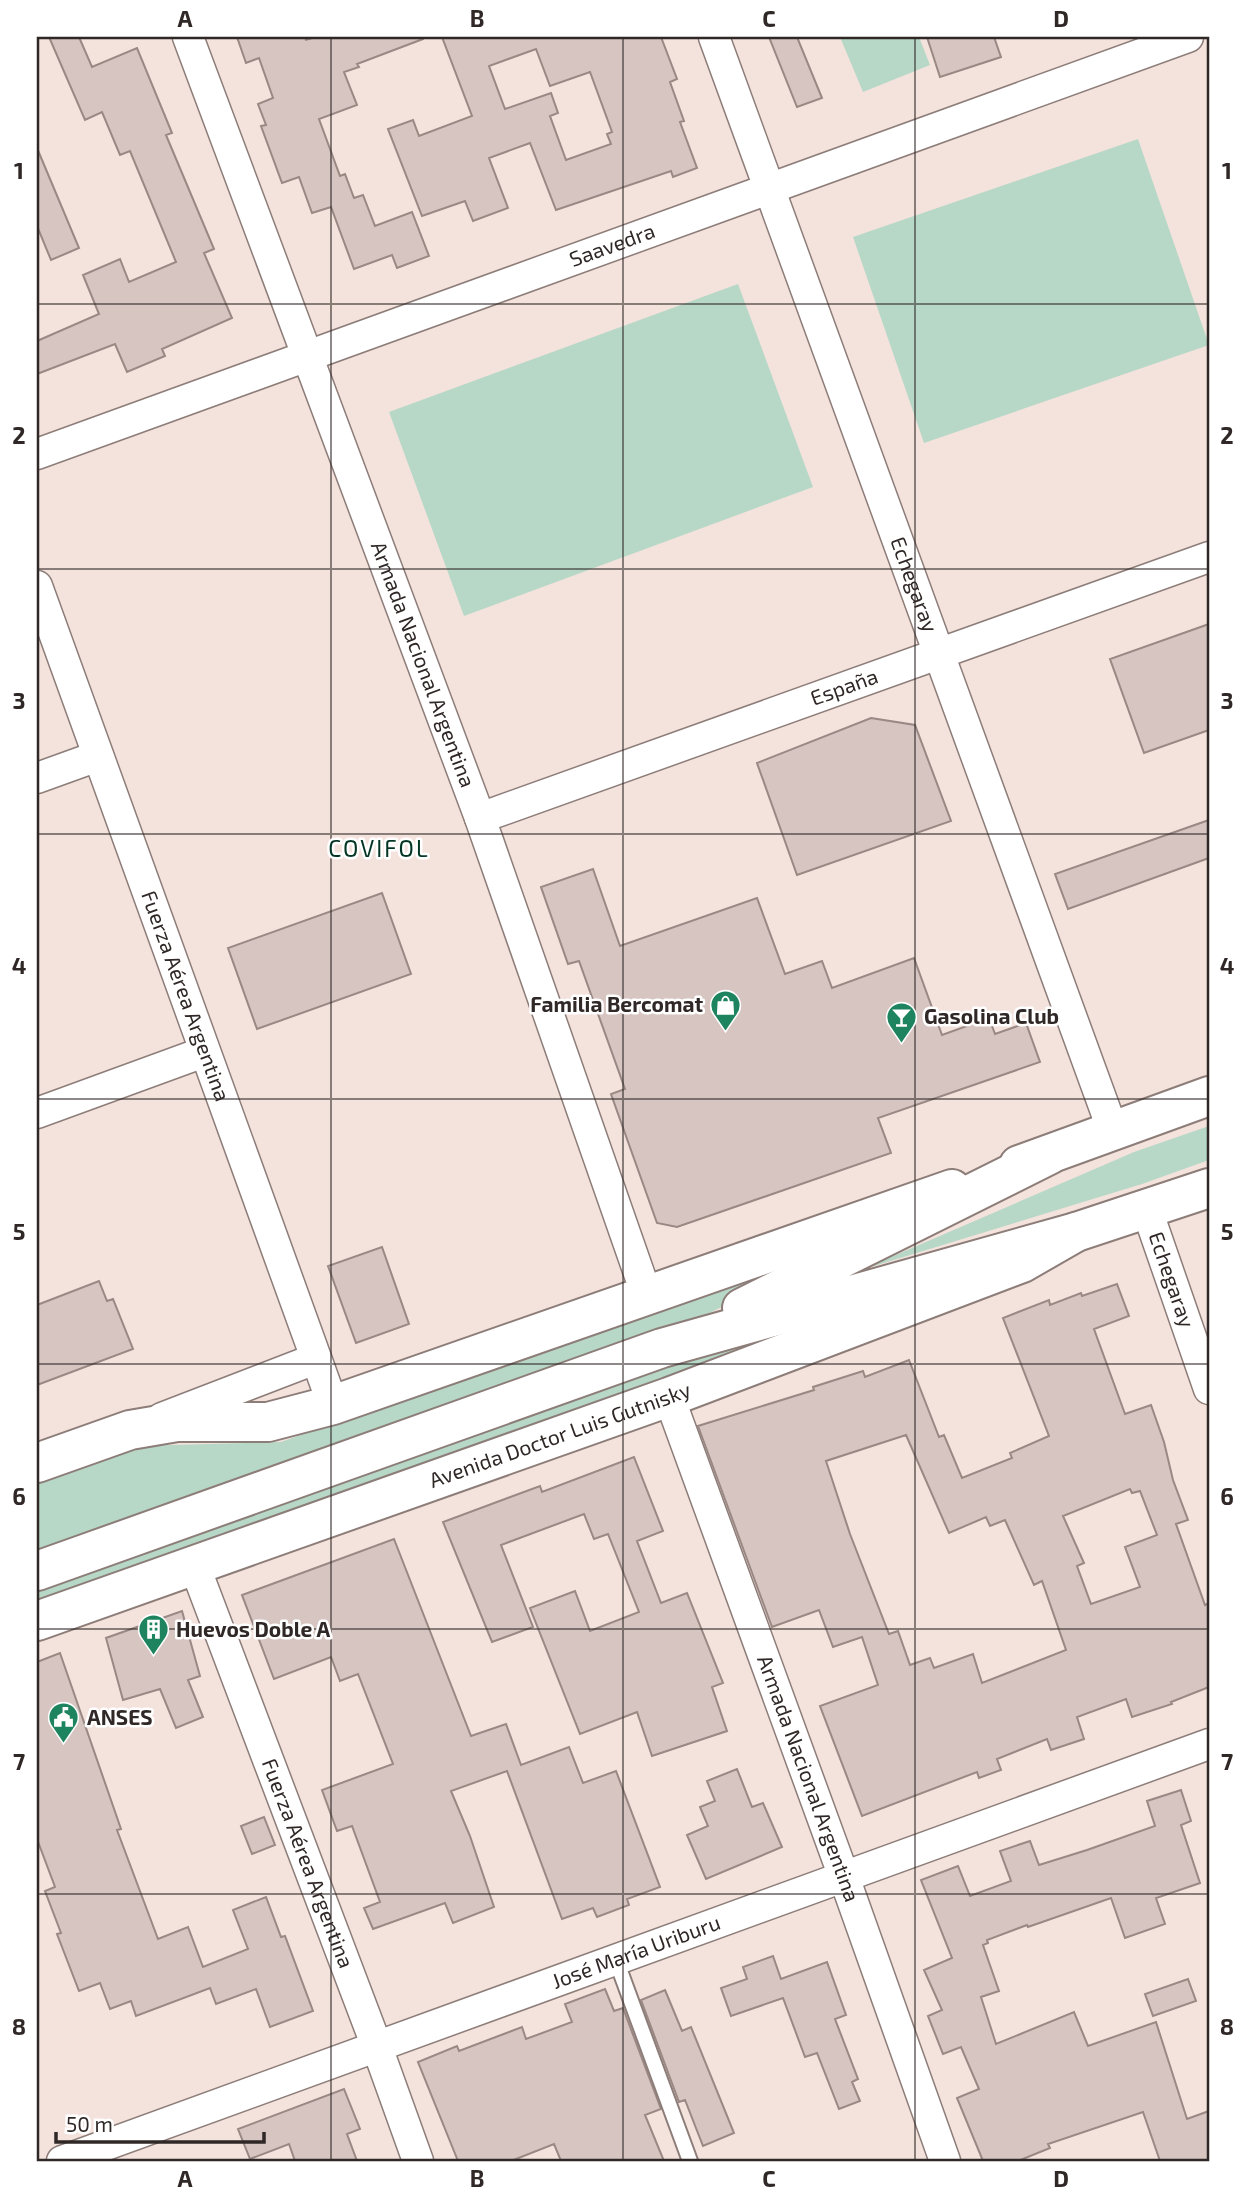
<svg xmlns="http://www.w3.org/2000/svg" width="1246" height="2198" font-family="'Exo 2',sans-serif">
<rect width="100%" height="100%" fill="#f4e2dd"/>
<path fill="#b7d8c7" d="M 840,37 L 919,37 L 930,65 L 863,92 Z
M 1138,139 L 1209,345 L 924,443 L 853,237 Z
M 738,284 L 813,487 L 464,616 L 389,412 Z
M 1209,1126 L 1209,1160 L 1142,1184 L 861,1270 L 1134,1152 Z
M 895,1221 L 572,1381 L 999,1259 L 37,1610 L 37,1481 L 133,1446 L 281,1442 Z"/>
<path fill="#d6c5c0" stroke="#998884" stroke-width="2" fill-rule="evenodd" d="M 49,37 L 79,37 L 92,67 L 137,48 L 172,133 L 166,135 L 214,249 L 204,253 L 232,318 L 162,349 L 165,356 L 127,372 L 115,344 L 37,374 L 37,341 L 99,314 L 83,275 L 120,259 L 129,282 L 176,262 L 130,151 L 120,155 L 102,112 L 85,120 Z
M 237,37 L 309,37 L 309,39 L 305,40 L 316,37 L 423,37 L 423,39 L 357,64 L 359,67 L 344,72 L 357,105 L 319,119 L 340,176 L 345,174 L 354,198 L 363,195 L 375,226 L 412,212 L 429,256 L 397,268 L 392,255 L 354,269 L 331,207 L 312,213 L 299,177 L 282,183 L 261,126 L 266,125 L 258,104 L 273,98 L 259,58 L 246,63 Z
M 442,37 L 661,37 L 677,79 L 670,82 L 684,121 L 680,122 L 697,168 L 673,177 L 671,171 L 556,210 L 530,143 L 489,158 L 508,208 L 473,221 L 465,201 L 422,216 L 388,129 L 413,120 L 419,136 L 472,116 ZM 536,49 L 550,86 L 590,72 L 612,132 L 607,134 L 611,144 L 566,160 L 550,116 L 558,113 L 551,93 L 505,109 L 489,66 Z
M 769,37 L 797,37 L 822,98 L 797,107 Z
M 927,37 L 994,37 L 1001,57 L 940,77 Z
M 37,148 L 79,248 L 51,260 L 37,226 Z
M 1209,624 L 1209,730 L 1144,753 L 1110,659 Z
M 871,718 L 915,725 L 951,821 L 797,875 L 757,763 Z
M 1209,820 L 1209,858 L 1068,909 L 1055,874 Z
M 593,869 L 620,946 L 757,898 L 785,974 L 822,961 L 832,988 L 914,958 L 942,1035 L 989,1018 L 995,1034 L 1026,1023 L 1040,1062 L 878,1118 L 891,1153 L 677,1227 L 657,1223 L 611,1094 L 625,1089 L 579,961 L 568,964 L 541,887 Z
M 382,893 L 411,974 L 257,1029 L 228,948 Z
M 382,1247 L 409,1324 L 356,1343 L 328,1266 Z
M 99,1281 L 107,1301 L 113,1299 L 133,1349 L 37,1385 L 37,1305 Z
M 1117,1284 L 1129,1316 L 1094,1329 L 1125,1414 L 1151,1405 L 1164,1442 L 1173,1480 L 1188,1520 L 1176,1524 L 1205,1605 L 1209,1603 L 1209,1687 L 1171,1702 L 1172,1704 L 1132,1717 L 1126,1699 L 1077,1717 L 1084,1739 L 1051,1750 L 1047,1739 L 997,1759 L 1001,1770 L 979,1778 L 977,1772 L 862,1816 L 820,1706 L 878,1685 L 862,1637 L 833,1647 L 819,1610 L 772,1627 L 698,1426 L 814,1390 L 813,1387 L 863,1371 L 865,1377 L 909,1360 L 939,1437 L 944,1435 L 962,1478 L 1012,1458 L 1010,1453 L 1049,1436 L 1003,1318 L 1049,1300 L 1050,1305 L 1081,1293 L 1082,1296 ZM 906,1435 L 949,1533 L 986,1517 L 990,1526 L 1005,1520 L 1034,1585 L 1042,1581 L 1066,1650 L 982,1683 L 973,1654 L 934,1668 L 930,1658 L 910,1665 L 898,1631 L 889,1634 L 850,1534 L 826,1461 ZM 1130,1489 L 1132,1493 L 1140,1491 L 1157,1535 L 1125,1547 L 1140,1587 L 1091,1604 L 1077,1566 L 1084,1563 L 1063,1516 Z
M 634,1457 L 663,1531 L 637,1541 L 661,1603 L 687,1593 L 723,1683 L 712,1687 L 727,1731 L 652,1756 L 637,1712 L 580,1734 L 530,1608 L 575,1591 L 590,1631 L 639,1612 L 608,1534 L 594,1539 L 584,1514 L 501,1545 L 533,1627 L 492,1642 L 443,1522 L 540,1486 L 542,1492 Z
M 394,1539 L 471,1736 L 506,1724 L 521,1765 L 569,1747 L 583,1783 L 616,1771 L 660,1887 L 627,1899 L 629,1905 L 597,1917 L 593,1908 L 562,1919 L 507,1771 L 451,1791 L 470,1836 L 494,1907 L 453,1923 L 445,1903 L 373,1929 L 364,1908 L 380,1902 L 352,1826 L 337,1831 L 322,1790 L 393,1764 L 358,1674 L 340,1681 L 331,1657 L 274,1679 L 242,1595 Z
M 182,1611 L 200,1676 L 188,1680 L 203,1717 L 176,1728 L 160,1689 L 123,1700 L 106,1638 Z
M 60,1653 L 121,1829 L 117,1830 L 158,1939 L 188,1927 L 203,1967 L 248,1949 L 233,1910 L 266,1897 L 281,1937 L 285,1936 L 313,2011 L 270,2027 L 256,1989 L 216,2004 L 210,1988 L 136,2016 L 131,2001 L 110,2009 L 100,1983 L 79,1991 L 57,1934 L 61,1933 L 45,1891 L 55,1887 L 37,1839 L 37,1662 Z
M 737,1769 L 752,1807 L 763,1803 L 782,1847 L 706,1879 L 687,1835 L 708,1826 L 700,1807 L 715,1801 L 707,1781 Z
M 1181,1790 L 1191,1821 L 1181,1825 L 1200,1883 L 1156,1898 L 1165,1924 L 1125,1938 L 1111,1898 L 1028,1927 L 1027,1925 L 987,1940 L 988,1943 L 983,1945 L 999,1991 L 981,1997 L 996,2044 L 1074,2012 L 1088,2046 L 1156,2022 L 1187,2119 L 1209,2111 L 1209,2161 L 1160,2161 L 1143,2112 L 1048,2144 L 1050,2148 L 1018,2161 L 983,2161 L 957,2098 L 979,2089 L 961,2047 L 943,2054 L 928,2016 L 942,2010 L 924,1970 L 952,1958 L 921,1880 L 958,1866 L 970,1896 L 1011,1881 L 1000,1851 L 1030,1841 L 1039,1865 L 1087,1850 L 1155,1826 L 1147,1801 Z
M 264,1817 L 275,1845 L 252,1854 L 241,1826 Z
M 773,1956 L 781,1979 L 827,1962 L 846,2015 L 835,2019 L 858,2079 L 852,2082 L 860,2101 L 839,2109 L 817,2053 L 805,2057 L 783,1998 L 731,2016 L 721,1988 L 747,1979 L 743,1967 Z
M 1188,1979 L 1196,2001 L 1153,2016 L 1145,1994 Z
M 605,1989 L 614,2011 L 623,2008 L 661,2109 L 645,2115 L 664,2161 L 561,2161 L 554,2144 L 511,2161 L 458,2161 L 418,2062 L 457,2046 L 459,2051 L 522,2027 L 526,2039 L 572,2022 L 565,2004 Z
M 665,1990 L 682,2031 L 691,2027 L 734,2133 L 703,2146 L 685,2100 L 679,2102 L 641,2000 Z
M 344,2089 L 360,2129 L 347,2134 L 357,2161 L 295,2161 L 289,2144 L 250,2159 L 238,2129 Z"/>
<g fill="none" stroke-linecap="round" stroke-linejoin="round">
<defs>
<path id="lane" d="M 616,1960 L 690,2161"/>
<g id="street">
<path id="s1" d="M 188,37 L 480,818 L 647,1296"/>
<path id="s2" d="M 714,37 L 1113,1131"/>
<path id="s3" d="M 37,454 L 1188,37"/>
<path id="s4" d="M 37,586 L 333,1405"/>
<path d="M 37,778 L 98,756"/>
<path id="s5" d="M 480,818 L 1209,557"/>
<path d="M 37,1113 L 204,1052"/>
<path id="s6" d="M 1147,1210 L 1209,1389"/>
<path id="s7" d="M 669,1397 L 844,1877 L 945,2161"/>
<path d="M 162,1418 L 315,1359"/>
<path id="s8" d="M 195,1567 L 377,2047 L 418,2161"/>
<path id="s9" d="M 62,2161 L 1209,1744"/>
</g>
<g id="secondary">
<path d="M 1019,1165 L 1209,1096"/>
<path d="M 37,1463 L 130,1430 L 177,1422 L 268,1422 L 333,1405 L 952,1189"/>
<path id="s10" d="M 37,1621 L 669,1397 L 1022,1263 L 1076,1232 L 1209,1188"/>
</g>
<path id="primary" d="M 742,1308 L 1049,1155
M 37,1571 L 662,1348 L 1076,1232"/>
</defs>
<use href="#lane" stroke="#8d7d79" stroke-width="18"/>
<use href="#street" stroke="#8d7d79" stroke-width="33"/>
<use href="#secondary" stroke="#8d7d79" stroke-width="42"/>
<use href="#primary" stroke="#8d7d79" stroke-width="42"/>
<use href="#lane" stroke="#fff" stroke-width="14"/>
<use href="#street" stroke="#fff" stroke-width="30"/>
<use href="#secondary" stroke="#fff" stroke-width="38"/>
<use href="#primary" stroke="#fff" stroke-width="38"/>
</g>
<path fill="none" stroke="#2f2826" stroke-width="2" stroke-opacity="0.55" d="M 331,37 L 331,2161M 623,37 L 623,2161M 915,37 L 915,2161M 37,304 L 1209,304M 37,569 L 1209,569M 37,834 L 1209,834M 37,1099 L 1209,1099M 37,1364 L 1209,1364M 37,1629 L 1209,1629M 37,1894 L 1209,1894"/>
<defs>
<symbol id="shop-pin" viewBox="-11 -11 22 30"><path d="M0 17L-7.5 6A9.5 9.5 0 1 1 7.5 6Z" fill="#1d845f" stroke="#fff"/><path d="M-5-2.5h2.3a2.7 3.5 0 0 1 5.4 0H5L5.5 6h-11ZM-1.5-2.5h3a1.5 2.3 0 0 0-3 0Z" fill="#fff"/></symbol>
<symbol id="bar-pin" viewBox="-11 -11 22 30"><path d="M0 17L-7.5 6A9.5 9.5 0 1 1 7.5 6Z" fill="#1d845f" stroke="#fff"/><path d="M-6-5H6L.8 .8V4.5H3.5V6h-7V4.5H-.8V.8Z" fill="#fff"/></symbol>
<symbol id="building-pin" viewBox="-11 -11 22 30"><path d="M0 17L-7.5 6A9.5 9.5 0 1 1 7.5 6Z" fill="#1d845f" stroke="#fff"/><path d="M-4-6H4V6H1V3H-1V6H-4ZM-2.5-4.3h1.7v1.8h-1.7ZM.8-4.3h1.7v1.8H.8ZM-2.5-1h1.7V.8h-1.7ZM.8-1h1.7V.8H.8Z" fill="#fff"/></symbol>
<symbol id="civic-pin" viewBox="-11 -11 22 30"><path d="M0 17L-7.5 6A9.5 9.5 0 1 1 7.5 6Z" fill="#1d845f" stroke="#fff"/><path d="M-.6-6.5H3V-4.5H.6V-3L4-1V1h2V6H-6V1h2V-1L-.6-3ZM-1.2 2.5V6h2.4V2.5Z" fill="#fff"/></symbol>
</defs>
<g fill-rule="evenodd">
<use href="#shop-pin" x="708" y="988" width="35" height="47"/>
<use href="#bar-pin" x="884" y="1000" width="35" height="47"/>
<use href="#building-pin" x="136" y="1612" width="35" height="47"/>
<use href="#civic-pin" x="46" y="1700" width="35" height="47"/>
</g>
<g text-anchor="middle" stroke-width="5" stroke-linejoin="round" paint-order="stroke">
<g font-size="21" fill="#2f2826" stroke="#fff">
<text dy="7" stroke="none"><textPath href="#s3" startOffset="612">Saavedra</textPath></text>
<text dy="7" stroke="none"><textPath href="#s2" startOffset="583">Echegaray</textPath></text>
<text dy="7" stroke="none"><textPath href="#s1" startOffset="670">Armada Nacional Argentina</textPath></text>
<text dy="7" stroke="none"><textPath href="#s5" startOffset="387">España</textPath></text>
<text dy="7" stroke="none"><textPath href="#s4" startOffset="436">Fuerza Aérea Argentina</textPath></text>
<text dy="7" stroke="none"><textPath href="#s6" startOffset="74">Echegaray</textPath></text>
<text dy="7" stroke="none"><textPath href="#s10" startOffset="555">Avenida Doctor Luis Gutnisky</textPath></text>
<text dy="7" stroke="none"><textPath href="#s7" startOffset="406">Armada Nacional Argentina</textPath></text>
<text dy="7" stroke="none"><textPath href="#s8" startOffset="317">Fuerza Aérea Argentina</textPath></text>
<text dy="7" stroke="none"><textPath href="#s9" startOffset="611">José María Uriburu</textPath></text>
</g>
<g font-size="21" font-weight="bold" fill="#2f2826" stroke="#fff" text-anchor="start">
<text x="703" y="1012" text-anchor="end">Familia Bercomat</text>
<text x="924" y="1024">Gasolina Club</text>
<text x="176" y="1637">Huevos Doble A</text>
<text x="87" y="1725">ANSES</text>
</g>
<g font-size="23" letter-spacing="2" fill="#033523" stroke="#fff">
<text x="379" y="857">COVIFOL</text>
</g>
</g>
<rect width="1246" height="2198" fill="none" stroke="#ffffff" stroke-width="77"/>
<path d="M56 2132v10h208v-10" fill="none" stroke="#2f2826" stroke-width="3.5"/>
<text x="66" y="2132" font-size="21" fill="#2f2826" stroke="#ffffff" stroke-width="5" paint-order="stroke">50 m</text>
<rect x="38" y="38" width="1170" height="2122" fill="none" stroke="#2f2826" stroke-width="2.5"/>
<g font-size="23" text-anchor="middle" font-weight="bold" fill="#2f2826">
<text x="185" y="27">A</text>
<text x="477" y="27">B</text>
<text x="769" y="27">C</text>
<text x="1061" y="27">D</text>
<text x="19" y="179">1</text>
<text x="1227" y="179">1</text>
<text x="19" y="444">2</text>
<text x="1227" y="444">2</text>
<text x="19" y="709">3</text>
<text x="1227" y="709">3</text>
<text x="19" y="974">4</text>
<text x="1227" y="974">4</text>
<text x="19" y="1240">5</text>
<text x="1227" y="1240">5</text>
<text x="19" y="1505">6</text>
<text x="1227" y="1505">6</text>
<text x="19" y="1770">7</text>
<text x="1227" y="1770">7</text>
<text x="19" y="2035">8</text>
<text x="1227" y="2035">8</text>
<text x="185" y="2187">A</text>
<text x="477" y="2187">B</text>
<text x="769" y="2187">C</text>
<text x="1061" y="2187">D</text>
</g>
</svg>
